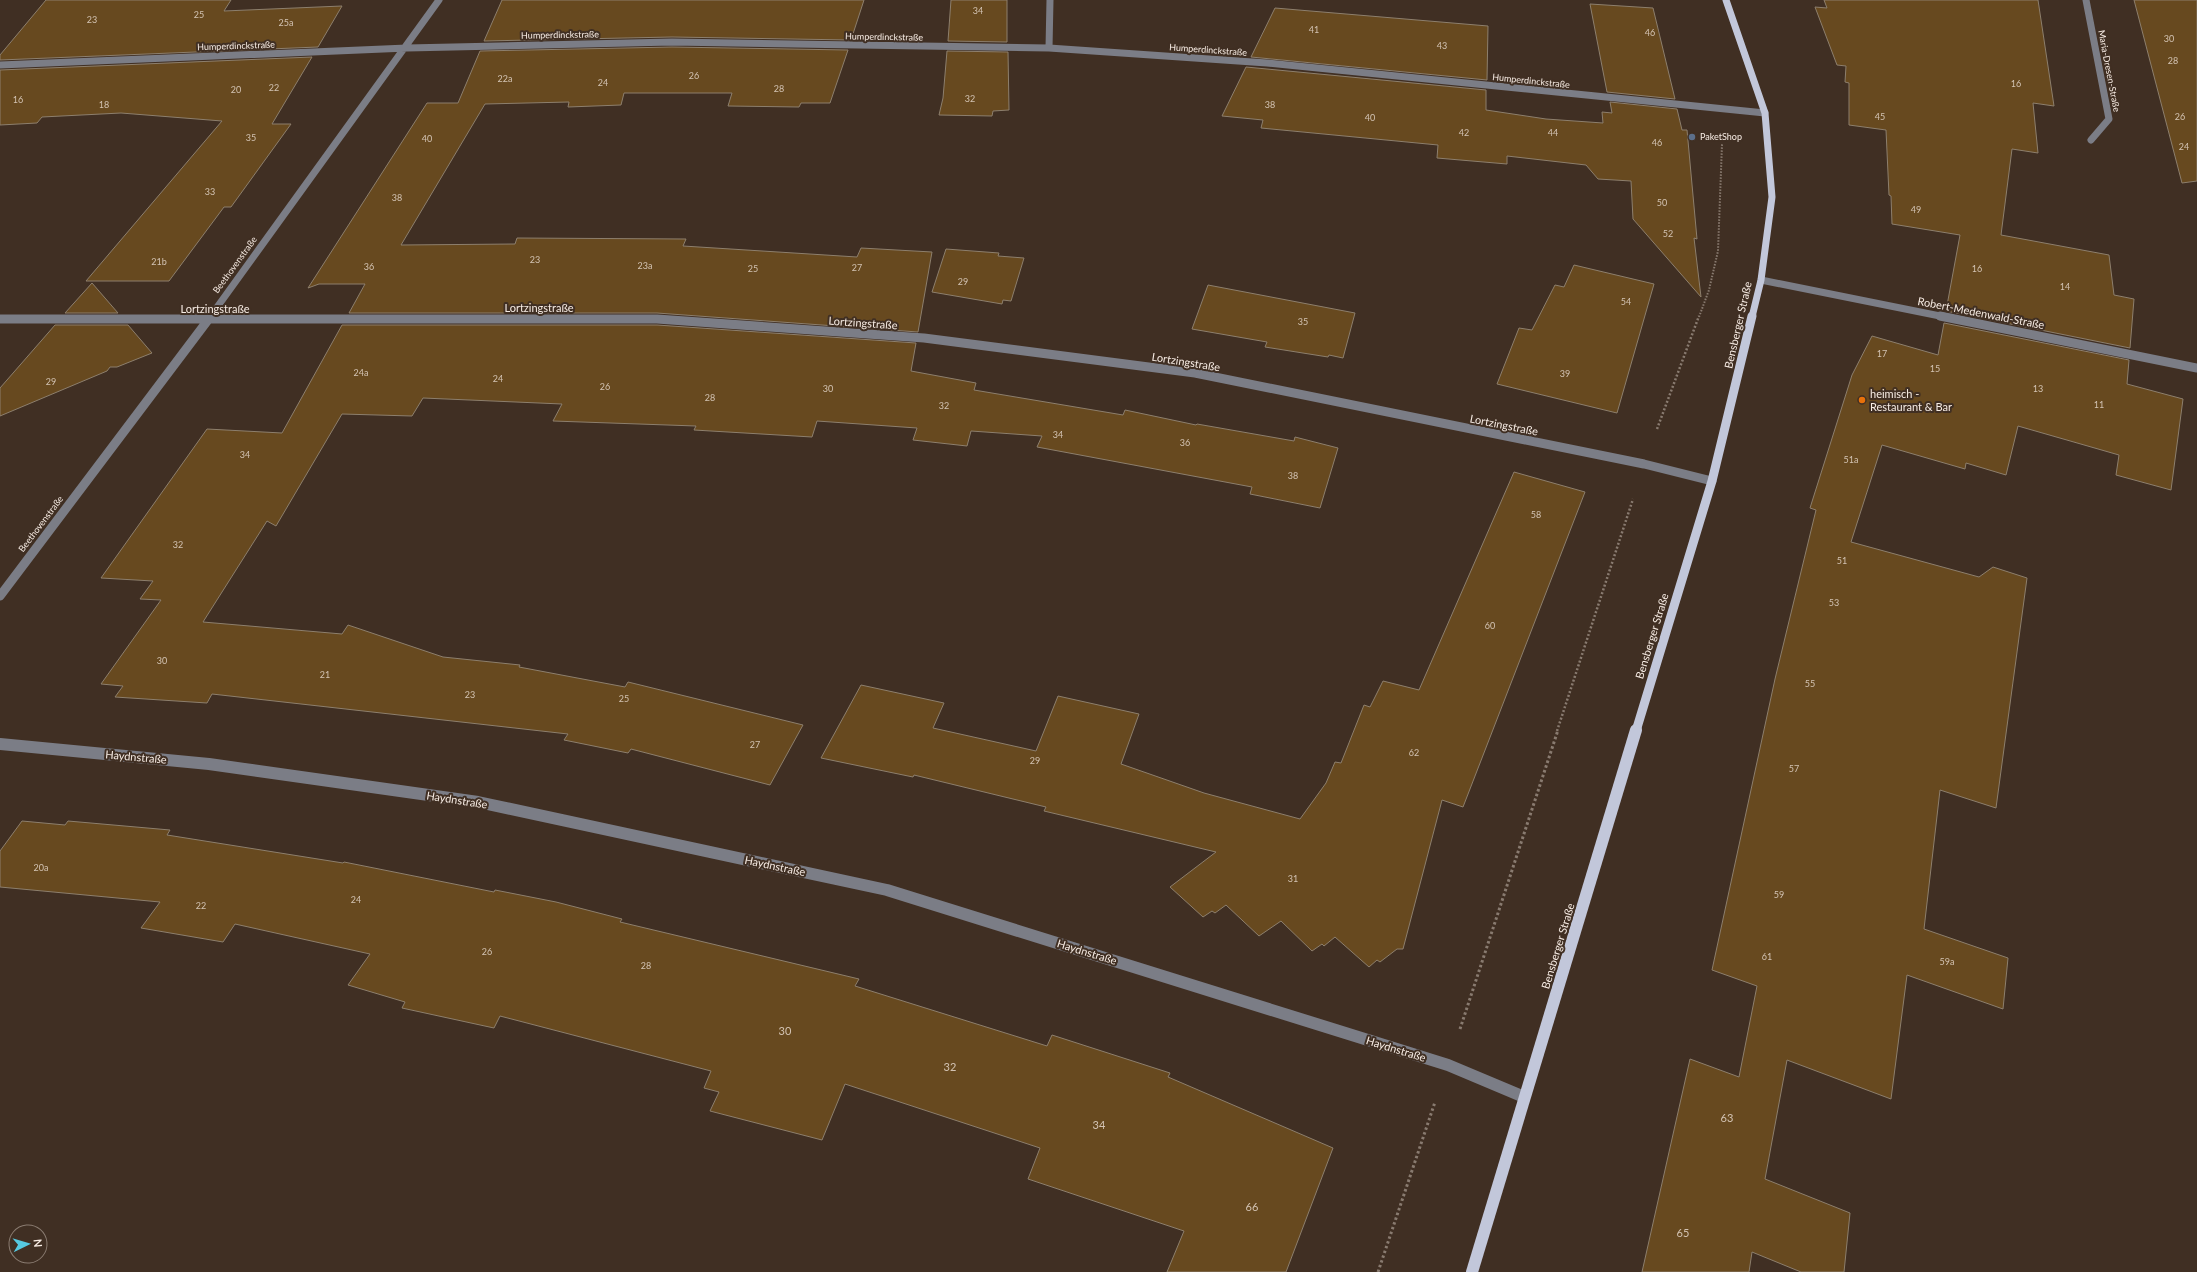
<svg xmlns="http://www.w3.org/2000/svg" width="2197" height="1272" font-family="Lato,sans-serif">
<rect width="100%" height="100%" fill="#402f23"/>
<path fill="#67491f" stroke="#8d7f6d" d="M 46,0 L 231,0 L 224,11 L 342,6 L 318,47 L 0,60 L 0,55 Z
M 502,0 L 864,0 L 851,40 L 672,37 L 484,41 Z
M 951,0 L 1007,0 L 1007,42 L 948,41 Z
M 1824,0 L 2038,0 L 2054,106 L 2033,103 L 2038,153 L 2012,149 L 2001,235 L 2109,255 L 2114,295 L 2134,299 L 2130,348 L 1946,311 L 1960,235 L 1892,224 L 1891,196 L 1889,195 L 1886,130 L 1849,125 L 1849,83 L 1845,82 L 1846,66 L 1837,65 L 1815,7 L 1827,8 Z
M 2134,0 L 2197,0 L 2197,181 L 2182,183 Z
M 1590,4 L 1653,8 L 1675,99 L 1607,92 Z
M 1275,8 L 1488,26 L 1487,80 L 1251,57 Z
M 672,47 L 848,50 L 830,103 L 801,103 L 799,107 L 728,106 L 732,93 L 624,93 L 621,105 L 568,107 L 569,102 L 485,104 L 401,245 L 515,244 L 517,238 L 686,239 L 683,246 L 857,257 L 861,248 L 932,252 L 918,332 L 657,313 L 349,313 L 365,284 L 319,284 L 308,288 L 427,103 L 458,103 L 480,51 Z
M 947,51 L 1008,52 L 1009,110 L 993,111 L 992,116 L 939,115 L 943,98 Z
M 312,57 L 272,124 L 291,124 L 231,207 L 224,207 L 169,281 L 86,281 L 222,121 L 121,113 L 42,117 L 37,123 L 0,125 L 0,70 Z
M 1246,67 L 1486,90 L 1486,110 L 1546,119 L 1603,123 L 1602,112 L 1612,113 L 1610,102 L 1677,109 L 1682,130 L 1687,130 L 1697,239 L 1694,238 L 1701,297 L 1633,219 L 1631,181 L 1598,179 L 1586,165 L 1507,156 L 1507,164 L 1437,158 L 1438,145 L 1261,128 L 1263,120 L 1222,116 Z
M 946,249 L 999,253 L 998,256 L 1024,258 L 1011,301 L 1003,300 L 1002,304 L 932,292 Z
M 1574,265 L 1654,284 L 1617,413 L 1497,384 L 1519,328 L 1532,330 L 1555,285 L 1564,287 Z
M 92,283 L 118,313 L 65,313 Z
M 1208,285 L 1355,313 L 1343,358 L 1329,355 L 1328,357 L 1265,347 L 1267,342 L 1192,329 Z
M 1944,323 L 2129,360 L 2127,384 L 2183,399 L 2171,490 L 2116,475 L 2119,455 L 2018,426 L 2006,475 L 1966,463 L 1965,469 L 1882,445 L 1851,542 L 1979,577 L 1993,567 L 2027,578 L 1996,808 L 1940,790 L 1924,929 L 2008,958 L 2003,1009 L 1907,975 L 1891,1099 L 1787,1060 L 1765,1179 L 1850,1213 L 1844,1272 L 1801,1272 L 1752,1252 L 1749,1272 L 1642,1272 L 1690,1059 L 1739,1077 L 1757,986 L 1712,970 L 1775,679 L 1816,510 L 1810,508 L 1852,375 L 1872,336 L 1938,355 Z
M 55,325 L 128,325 L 152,353 L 117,367 L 110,367 L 107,371 L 0,416 L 0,388 Z
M 342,325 L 657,325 L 916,343 L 911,371 L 976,383 L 974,390 L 1123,415 L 1125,410 L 1196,425 L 1197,424 L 1294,441 L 1295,437 L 1338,448 L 1320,508 L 1250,494 L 1252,487 L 1037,447 L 1042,436 L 971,431 L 967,446 L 913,440 L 917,428 L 817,421 L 812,437 L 694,430 L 696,426 L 553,421 L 562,404 L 423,398 L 412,416 L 342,414 L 276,526 L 267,521 L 203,622 L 342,634 L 348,625 L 443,657 L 520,665 L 519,667 L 625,687 L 628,682 L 803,725 L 770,785 L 631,749 L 628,753 L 564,740 L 568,734 L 212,694 L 207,703 L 115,697 L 123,686 L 101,684 L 161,600 L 140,599 L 153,581 L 101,578 L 207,429 L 282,433 Z
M 1514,472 L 1585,492 L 1463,807 L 1442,800 L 1403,949 L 1397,949 L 1380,962 L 1377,960 L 1369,967 L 1335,937 L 1324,946 L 1322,944 L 1312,951 L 1281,921 L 1259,936 L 1226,905 L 1215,913 L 1212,911 L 1203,917 L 1170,887 L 1216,852 L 1044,811 L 1046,807 L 914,775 L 913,777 L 821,758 L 861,685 L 944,703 L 933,728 L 1036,751 L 1058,696 L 1139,714 L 1121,764 L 1204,793 L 1300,819 L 1326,783 L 1335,762 L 1341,763 L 1364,705 L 1370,707 L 1383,681 L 1419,690 Z
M 22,821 L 65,825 L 68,821 L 170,830 L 167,835 L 343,863 L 344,862 L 494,892 L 495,890 L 556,902 L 622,919 L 620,922 L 859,979 L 855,986 L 1047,1046 L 1052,1035 L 1083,1045 L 1170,1073 L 1168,1077 L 1333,1148 L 1286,1272 L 1167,1272 L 1184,1231 L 1028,1179 L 1040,1148 L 845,1084 L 822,1140 L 710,1111 L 719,1092 L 704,1088 L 711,1071 L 500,1016 L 494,1028 L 402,1008 L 405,1002 L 348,985 L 370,954 L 235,924 L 223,942 L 141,928 L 160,902 L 0,887 L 0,851 Z"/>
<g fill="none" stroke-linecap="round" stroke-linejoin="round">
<path stroke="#897b70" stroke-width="2" stroke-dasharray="1.5 1.5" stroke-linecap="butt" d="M 1699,317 L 1709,290 L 1718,251 L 1722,144"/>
<path stroke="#897b70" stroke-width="2.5" stroke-dasharray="2 2" stroke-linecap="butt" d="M 1657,429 L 1699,316
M 1557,731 L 1633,499"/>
<path stroke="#897b70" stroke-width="3" stroke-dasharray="2.5 2.5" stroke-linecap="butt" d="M 1460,1029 L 1558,730
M 1378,1272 L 1435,1102"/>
<path stroke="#7b7d86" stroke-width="7" d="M 2086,0 L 2109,119 L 2091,140
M 1049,48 L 1050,0
M 0,65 L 407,48 L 672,42 L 1049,48 L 1267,63 L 1765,113
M 1761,280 L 1945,317
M 210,317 L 439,0"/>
<path stroke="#7b7d86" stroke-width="9" d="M 1940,316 L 2197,368
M 0,319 L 657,319 L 924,338 L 1195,373 L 1644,464 L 1712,481
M 0,596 L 211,316"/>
<path stroke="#7b7d86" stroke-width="12" d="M 0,744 L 209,764 L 478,802 L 887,890 L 1448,1065 L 1524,1097"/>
<path stroke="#c2c7da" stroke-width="7" d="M 1726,0 L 1765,113 L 1772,197 L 1761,280 L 1752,317"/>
<path stroke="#c2c7da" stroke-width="9" d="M 1636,731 L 1712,481 L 1752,316"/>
<path stroke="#c2c7da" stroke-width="12" d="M 1472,1272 L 1636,730"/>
</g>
<circle fill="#5c6f8a" stroke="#402f23" stroke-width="1.5" cx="1692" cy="137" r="4"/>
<circle fill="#e8710a" stroke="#402f23" stroke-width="1.5" cx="1862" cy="400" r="4"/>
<g text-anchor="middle" stroke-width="4" stroke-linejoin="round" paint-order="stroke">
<g font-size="9" fill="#d3c3b3">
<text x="978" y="14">34</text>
<text x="199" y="18">25</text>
<text x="92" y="23">23</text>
<text x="286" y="26">25a</text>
<text x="1314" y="33">41</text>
<text x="1650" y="36">46</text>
<text x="2169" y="42">30</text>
<text x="1442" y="49">43</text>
<text x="2173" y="64">28</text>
<text x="694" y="79">26</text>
<text x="505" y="82">22a</text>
<text x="603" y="86">24</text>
<text x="2016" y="87">16</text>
<text x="274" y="91">22</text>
<text x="779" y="92">28</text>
<text x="236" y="93">20</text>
<text x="970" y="102">32</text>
<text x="18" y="103">16</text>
<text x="104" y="108">18</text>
<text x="1270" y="108">38</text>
<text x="1880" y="120">45</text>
<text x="2180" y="120">26</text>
<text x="1370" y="121">40</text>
<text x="1464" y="136">42</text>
<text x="1553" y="136">44</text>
<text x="251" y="141">35</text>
<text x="427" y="142">40</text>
<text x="1657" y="146">46</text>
<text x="2184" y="150">24</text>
<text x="210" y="195">33</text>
<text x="397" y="201">38</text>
<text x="1662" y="206">50</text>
<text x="1916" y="213">49</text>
<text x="1668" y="237">52</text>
<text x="535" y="263">23</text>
<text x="159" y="265">21b</text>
<text x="645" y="269">23a</text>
<text x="369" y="270">36</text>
<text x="857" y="271">27</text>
<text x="753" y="272">25</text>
<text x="1977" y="272">16</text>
<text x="963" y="285">29</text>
<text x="2065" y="290">14</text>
<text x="1626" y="305">54</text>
<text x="1303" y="325">35</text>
<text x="1882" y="357">17</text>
<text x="1935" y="372">15</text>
<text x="361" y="376">24a</text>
<text x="1565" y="377">39</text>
<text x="498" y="382">24</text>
<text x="51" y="385">29</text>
<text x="605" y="390">26</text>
<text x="828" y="392">30</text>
<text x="2038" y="392">13</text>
<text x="710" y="401">28</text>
<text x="2099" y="408">11</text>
<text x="944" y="409">32</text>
<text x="1058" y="438">34</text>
<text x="1185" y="446">36</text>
<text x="245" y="458">34</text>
<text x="1851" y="463">51a</text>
<text x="1293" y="479">38</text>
<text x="1536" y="518">58</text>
<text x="178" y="548">32</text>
<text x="1842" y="564">51</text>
<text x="1834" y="606">53</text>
<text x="1490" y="629">60</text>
<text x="162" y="664">30</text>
<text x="325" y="678">21</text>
<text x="1810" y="687">55</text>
<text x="470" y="698">23</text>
<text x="624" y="702">25</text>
<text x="755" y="748">27</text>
<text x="1414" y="756">62</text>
<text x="1035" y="764">29</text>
<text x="1794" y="772">57</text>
<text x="41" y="871">20a</text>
<text x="1293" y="882">31</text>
<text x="1779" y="898">59</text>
<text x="356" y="903">24</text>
<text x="201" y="909">22</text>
<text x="487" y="955">26</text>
<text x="1767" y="960">61</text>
<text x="1947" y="965">59a</text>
<text x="646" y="969">28</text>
</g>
<g font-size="9" fill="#f7ece4" stroke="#402f23">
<text transform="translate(560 35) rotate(-1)" y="3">Humperdinckstraße</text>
<text transform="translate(884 37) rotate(1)" y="3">Humperdinckstraße</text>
<text transform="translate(236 46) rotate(-2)" y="3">Humperdinckstraße</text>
<text transform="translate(1208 50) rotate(4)" y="3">Humperdinckstraße</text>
<text transform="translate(2109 71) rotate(79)" y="3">Maria-Dresen-Straße</text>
<text transform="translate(1531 81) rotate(6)" y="3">Humperdinckstraße</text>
<text transform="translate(235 265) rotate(-54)" y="3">Beethovenstraße</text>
<text transform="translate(41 524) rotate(-53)" y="3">Beethovenstraße</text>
</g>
<g font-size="9" fill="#f7ece4" stroke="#402f23" text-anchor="start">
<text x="1700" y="140">PaketShop</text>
</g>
<g font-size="11" fill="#f7ece4" stroke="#402f23">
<text x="539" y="312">Lortzingstraße</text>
<text x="215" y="313">Lortzingstraße</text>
<text transform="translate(1981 313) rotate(11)" y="4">Robert-Medenwald-Straße</text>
<text transform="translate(863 323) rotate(4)" y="4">Lortzingstraße</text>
<text transform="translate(1738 325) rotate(-77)" y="4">Bensberger Straße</text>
<text transform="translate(1186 362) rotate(9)" y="4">Lortzingstraße</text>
<text transform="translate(1504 425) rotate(11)" y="4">Lortzingstraße</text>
<text transform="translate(1652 636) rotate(-73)" y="4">Bensberger Straße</text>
<text transform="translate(136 757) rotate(5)" y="4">Haydnstraße</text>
<text transform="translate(457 800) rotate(9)" y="4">Haydnstraße</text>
<text transform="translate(775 866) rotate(12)" y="4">Haydnstraße</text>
<text transform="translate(1558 946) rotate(-73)" y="4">Bensberger Straße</text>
<text transform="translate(1087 952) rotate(17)" y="4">Haydnstraße</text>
<text transform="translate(1396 1049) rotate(17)" y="4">Haydnstraße</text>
</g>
<g font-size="11" fill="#f7ece4" stroke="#402f23" text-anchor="start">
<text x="1870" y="398">heimisch -<tspan x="1870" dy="13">Restaurant &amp; Bar</tspan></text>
</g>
<g font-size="11" fill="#d3c3b3">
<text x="785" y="1035">30</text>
<text x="950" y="1071">32</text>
<text x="1727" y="1122">63</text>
<text x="1099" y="1129">34</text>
<text x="1252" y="1211">66</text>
<text x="1683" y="1237">65</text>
</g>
</g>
<g transform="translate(28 1244) rotate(85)"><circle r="19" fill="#402f23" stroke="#897b70"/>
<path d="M0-3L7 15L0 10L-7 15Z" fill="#56c9e0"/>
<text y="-6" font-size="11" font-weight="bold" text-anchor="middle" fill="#f7ece4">N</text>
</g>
</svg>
